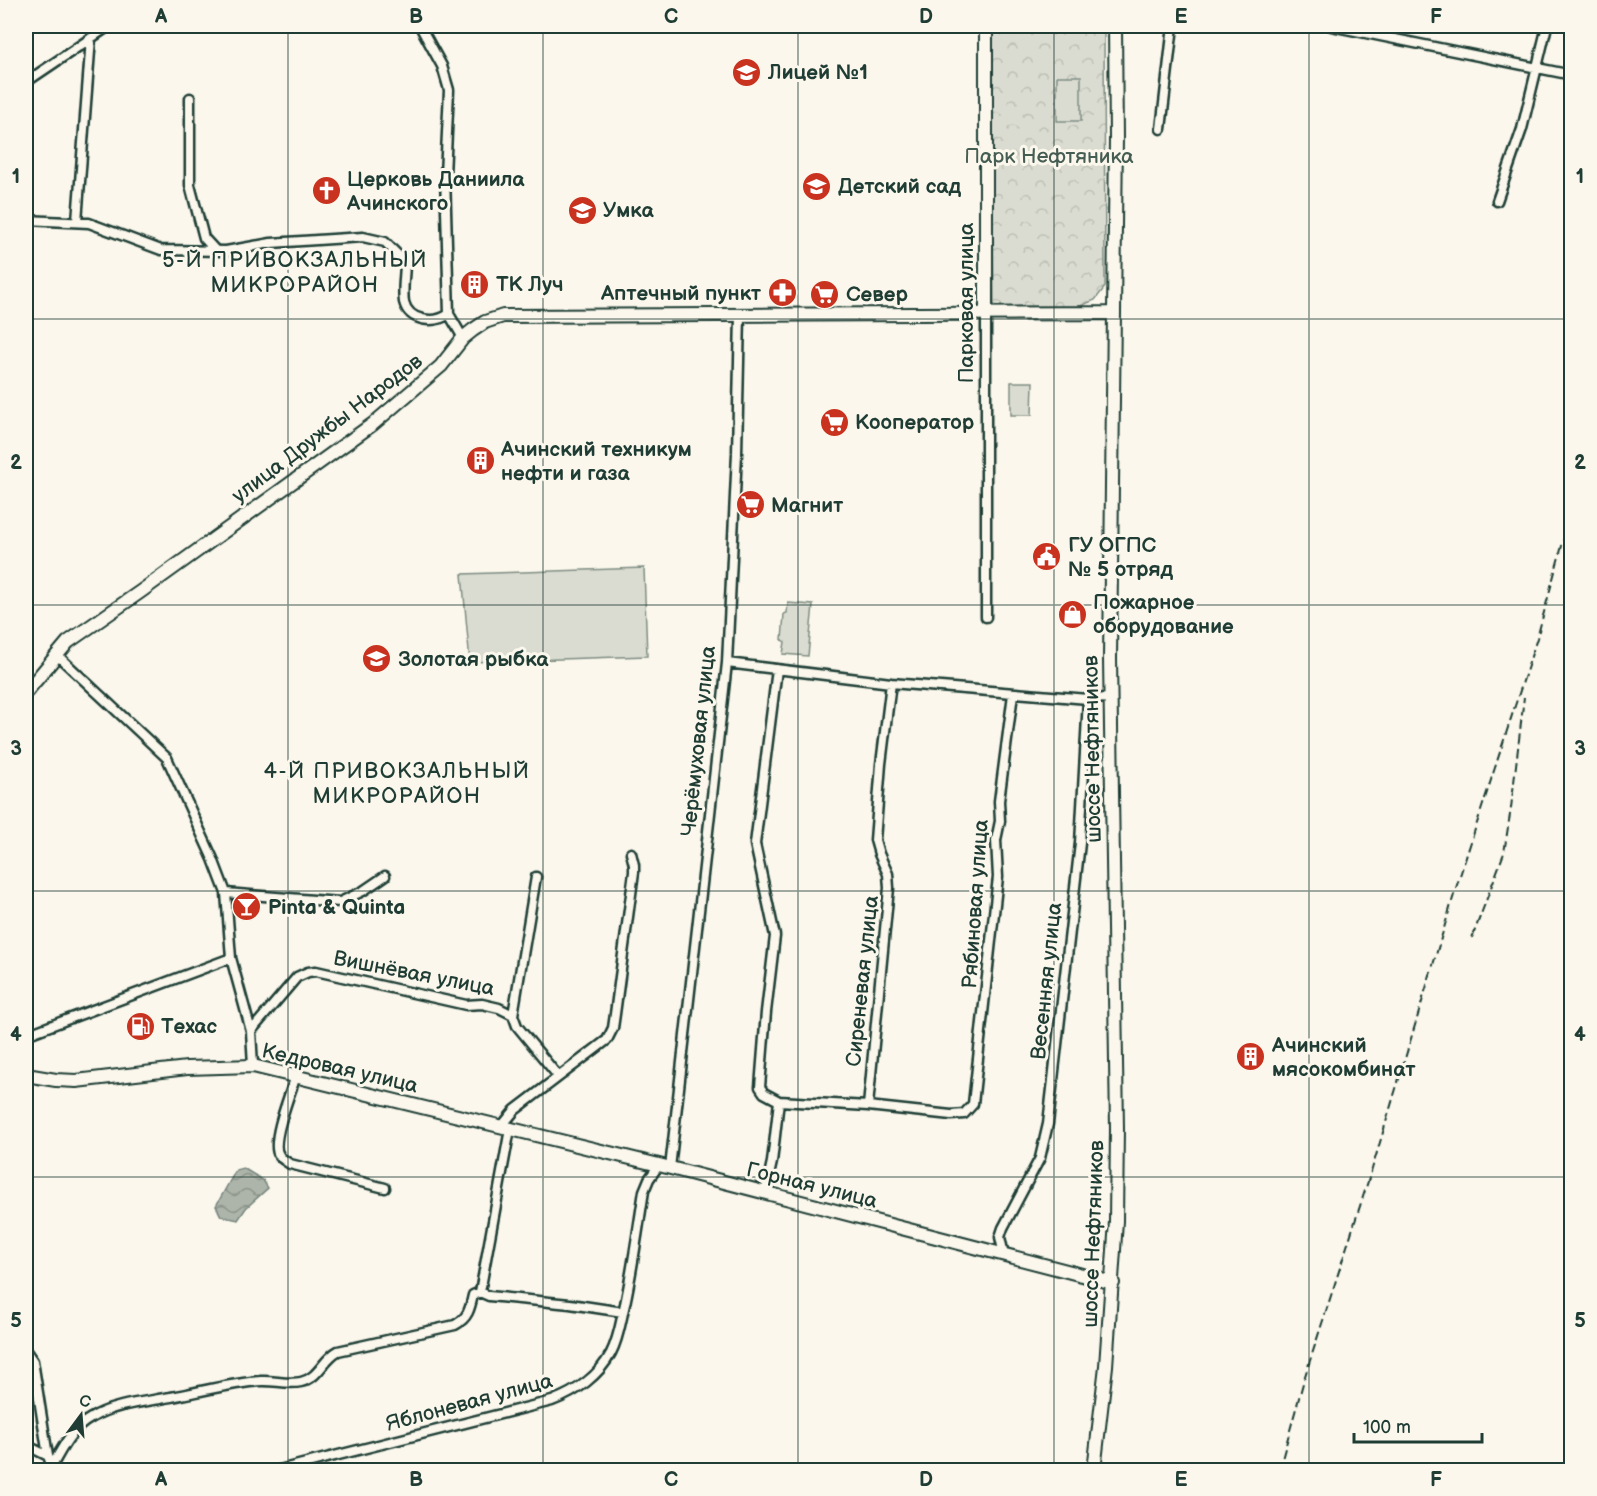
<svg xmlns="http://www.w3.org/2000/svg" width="1597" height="1496" font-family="'Balsamiq Sans',sans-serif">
<defs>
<pattern id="park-crowns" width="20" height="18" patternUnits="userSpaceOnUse" patternTransform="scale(1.5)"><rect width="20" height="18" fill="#dbdcd1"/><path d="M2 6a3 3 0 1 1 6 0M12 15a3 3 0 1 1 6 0" fill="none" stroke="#bcbeb4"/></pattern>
<pattern id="water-waves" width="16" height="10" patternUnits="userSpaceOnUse" patternTransform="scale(1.5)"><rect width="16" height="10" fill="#adb4aa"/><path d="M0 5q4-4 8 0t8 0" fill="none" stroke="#8c948b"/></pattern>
</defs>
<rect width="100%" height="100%" fill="#fbf7ec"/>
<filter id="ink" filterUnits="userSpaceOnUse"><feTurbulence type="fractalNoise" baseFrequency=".0167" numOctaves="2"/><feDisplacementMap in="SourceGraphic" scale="12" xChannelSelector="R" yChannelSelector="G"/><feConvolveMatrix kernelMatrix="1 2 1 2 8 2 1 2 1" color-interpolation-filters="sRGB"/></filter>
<g filter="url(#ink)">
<path fill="url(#park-crowns)" stroke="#7d8c82" stroke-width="1.5" d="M 991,26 L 1104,26 L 1105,287 L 1095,300 L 1078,307 L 994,307 Z"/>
<path fill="#dbdcd1" stroke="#7d8c82" stroke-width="1.5" d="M 1057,76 L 1081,76 L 1081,121 L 1057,121 Z
M 1011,382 L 1033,382 L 1032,415 L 1011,415 Z
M 644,568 L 647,656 L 470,662 L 462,574 Z
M 788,603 L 813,605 L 808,656 L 783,654 L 785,642 L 782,640 L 784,614 L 787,613 Z"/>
<path fill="url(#water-waves)" stroke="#74847b" stroke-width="1.5" d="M 243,1168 L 263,1180 L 268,1188 L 246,1208 L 238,1220 L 221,1216 L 216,1206 L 236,1170 Z"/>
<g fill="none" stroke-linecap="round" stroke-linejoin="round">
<defs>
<path id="street" d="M 420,26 L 442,66 L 449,90 L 445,175 L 449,314 L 463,338
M 1331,26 L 1572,75
M 26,82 L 109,26
M 190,98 L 190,185 L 204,238 L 215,250
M 1161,129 L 1173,26
M 1497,201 L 1522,129 L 1547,26
M 26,220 L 89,223 L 161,250 L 226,251 L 271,243 L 363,237 L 385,242 L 405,262 C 405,274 402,290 404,302 C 409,322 435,324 449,314
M 77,221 L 91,38
M 986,314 L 986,617
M 56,654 L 167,758 L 213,859 L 226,893 L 231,958 L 251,1031 L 253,1066
M 727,663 L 891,683 L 1088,699 L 1111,698
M 777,669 L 755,844 L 775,936 L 766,1012 L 760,1087 L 764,1093 L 779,1101 L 868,1106 L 951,1115 L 964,1114 L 973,1104 L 998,877 L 996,840 L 1000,821 L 999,801 L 1013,694
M 226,893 L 340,902 L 363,891 L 385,876
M 513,1015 L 536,877
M 251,1031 L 297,977 L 308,972 L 316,971 L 466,1005 L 482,1004 L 499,1008 L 513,1015 L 517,1026 L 558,1076
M 26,1035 L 231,958
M 296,1076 C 291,1091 270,1143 279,1155 C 281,1159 286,1161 290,1164 L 385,1188
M 868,1106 L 889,888 L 888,874 L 879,854 L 875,840 L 881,764 L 891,683
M 501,1127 L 515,1110 L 607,1040 L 613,1028 L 615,1014 L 634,872 L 634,865 L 631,853
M 670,1168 L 727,663 L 737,453 L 740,315
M 765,1193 L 772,1162 L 779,1101
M 1004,1255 L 1000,1237 L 1003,1228 L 1040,1158 L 1048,1124 L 1080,843 L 1088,699
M 480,1292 L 510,1129
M 480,1292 L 489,1296 L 570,1304 L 623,1312
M 26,1351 L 33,1361 L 48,1456 L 53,1470
M 26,1445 L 48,1456
M 52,1466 C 63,1447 71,1429 91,1418 C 114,1404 145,1402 171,1397 C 200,1392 230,1383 261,1381 C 274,1380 287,1385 301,1382 C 319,1378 323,1359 338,1351 L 455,1325 C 468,1318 470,1309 473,1295 L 480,1292
M 279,1470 L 552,1401 C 576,1392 599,1376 611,1353 C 619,1338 621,1320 625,1304 C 633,1267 638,1229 644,1191 L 649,1179 L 659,1165"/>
<path id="secondary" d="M 986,26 L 986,314
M 26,692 L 68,642 L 140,592 L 373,424 L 441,366 L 463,338 L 473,330 L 485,322 L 503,316 L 1114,313
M 26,1075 L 56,1080 L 76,1081 L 187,1068 L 253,1066 L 659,1165 L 1113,1283
M 1094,1470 L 1106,1366 L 1116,1221 L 1117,1128 L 1110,659 L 1116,138 L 1115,26"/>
</defs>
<use href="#street" stroke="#1f3d34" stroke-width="13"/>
<use href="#secondary" stroke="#1f3d34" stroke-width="16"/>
<use href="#street" stroke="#fbf7ec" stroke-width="8"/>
<use href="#secondary" stroke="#fbf7ec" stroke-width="12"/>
<path stroke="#1f3d34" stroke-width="2" stroke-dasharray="9 4.5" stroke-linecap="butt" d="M 1472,938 L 1504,853 L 1511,808 L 1524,697
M 1279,1470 L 1305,1376 L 1372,1169 L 1456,888 L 1537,638 L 1566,531 L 1572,526"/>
</g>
</g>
<path fill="none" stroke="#1f3d34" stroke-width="1.5" stroke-opacity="0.55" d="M 288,26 L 288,1470M 543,26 L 543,1470M 798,26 L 798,1470M 1054,26 L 1054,1470M 1309,26 L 1309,1470M 26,319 L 1572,319M 26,605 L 1572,605M 26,891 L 1572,891M 26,1177 L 1572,1177"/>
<defs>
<symbol id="school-disc" viewBox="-11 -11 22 22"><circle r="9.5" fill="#c8321e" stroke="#fbf7ec"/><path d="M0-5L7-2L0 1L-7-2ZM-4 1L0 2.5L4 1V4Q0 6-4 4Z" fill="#fff"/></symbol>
<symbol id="church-disc" viewBox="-11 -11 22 22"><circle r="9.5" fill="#c8321e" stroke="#fbf7ec"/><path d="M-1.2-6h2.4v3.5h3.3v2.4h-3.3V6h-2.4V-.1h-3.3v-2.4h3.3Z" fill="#fff"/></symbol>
<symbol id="building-disc" viewBox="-11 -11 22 22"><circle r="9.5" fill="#c8321e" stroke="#fbf7ec"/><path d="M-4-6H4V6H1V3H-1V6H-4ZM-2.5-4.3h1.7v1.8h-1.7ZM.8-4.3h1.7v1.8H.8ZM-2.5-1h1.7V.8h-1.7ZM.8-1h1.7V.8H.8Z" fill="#fff"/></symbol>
<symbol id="pharmacy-disc" viewBox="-11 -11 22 22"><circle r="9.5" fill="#c8321e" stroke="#fbf7ec"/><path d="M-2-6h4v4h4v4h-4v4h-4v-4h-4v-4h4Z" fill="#fff"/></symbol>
<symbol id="supermarket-disc" viewBox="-11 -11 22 22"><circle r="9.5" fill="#c8321e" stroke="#fbf7ec"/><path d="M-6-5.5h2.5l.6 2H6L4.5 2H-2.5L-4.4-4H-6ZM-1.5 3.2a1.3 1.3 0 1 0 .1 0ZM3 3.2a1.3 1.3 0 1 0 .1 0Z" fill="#fff"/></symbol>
<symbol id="civic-disc" viewBox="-11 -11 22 22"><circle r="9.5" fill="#c8321e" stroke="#fbf7ec"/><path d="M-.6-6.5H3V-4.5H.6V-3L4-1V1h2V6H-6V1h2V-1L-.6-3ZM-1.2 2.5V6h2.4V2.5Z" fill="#fff"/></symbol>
<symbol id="shop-disc" viewBox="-11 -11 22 22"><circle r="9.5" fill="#c8321e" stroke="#fbf7ec"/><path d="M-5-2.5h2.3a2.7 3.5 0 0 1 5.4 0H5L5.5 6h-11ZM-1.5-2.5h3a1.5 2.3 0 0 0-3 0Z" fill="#fff"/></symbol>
<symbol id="bar-disc" viewBox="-11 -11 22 22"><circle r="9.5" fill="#c8321e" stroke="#fbf7ec"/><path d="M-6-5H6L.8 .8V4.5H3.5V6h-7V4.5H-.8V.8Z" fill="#fff"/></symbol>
<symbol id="fuel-disc" viewBox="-11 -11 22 22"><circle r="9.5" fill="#c8321e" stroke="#fbf7ec"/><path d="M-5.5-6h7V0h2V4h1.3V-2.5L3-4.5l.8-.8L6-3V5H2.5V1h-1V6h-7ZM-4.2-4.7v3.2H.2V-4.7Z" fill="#fff"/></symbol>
</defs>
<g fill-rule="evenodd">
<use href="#school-disc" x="730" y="56" width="33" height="33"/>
<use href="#school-disc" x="800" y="170" width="33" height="33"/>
<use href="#church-disc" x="310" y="174" width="33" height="33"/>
<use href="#school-disc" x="566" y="194" width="33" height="33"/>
<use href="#building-disc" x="458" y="268" width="33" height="33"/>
<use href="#pharmacy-disc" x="766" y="276" width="33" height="33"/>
<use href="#supermarket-disc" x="808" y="278" width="33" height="33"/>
<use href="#supermarket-disc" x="818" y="406" width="33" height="33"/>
<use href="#building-disc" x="464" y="444" width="33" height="33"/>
<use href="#supermarket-disc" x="734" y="488" width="33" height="33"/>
<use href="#civic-disc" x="1030" y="540" width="33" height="33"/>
<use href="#shop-disc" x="1056" y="598" width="33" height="33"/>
<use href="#school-disc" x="360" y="642" width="33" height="33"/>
<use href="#bar-disc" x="230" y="890" width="33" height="33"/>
<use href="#fuel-disc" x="124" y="1010" width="33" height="33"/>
<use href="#building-disc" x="1234" y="1040" width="33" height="33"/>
</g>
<g text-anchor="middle" stroke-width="6" stroke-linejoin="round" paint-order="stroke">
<g font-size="21" font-weight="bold" fill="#1f3d34" stroke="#fbf7ec" text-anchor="start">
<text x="768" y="79">Лицей №1</text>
<text x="347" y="186">Церковь Даниила<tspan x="347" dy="24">Ачинского</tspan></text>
<text x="838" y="193">Детский сад</text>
<text x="603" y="217">Умка</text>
<text x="496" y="291">ТК Луч</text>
<text x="761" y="300" text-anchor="end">Аптечный пункт</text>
<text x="846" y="301">Север</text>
<text x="855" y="429">Кооператор</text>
<text x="501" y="456">Ачинский техникум<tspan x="501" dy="24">нефти и газа</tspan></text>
<text x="771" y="512">Магнит</text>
<text x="1068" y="552">ГУ ОГПС<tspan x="1068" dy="24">№ 5 отряд</tspan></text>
<text x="1093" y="609">Пожарное<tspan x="1093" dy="24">оборудование</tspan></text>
<text x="398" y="666">Золотая рыбка</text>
<text x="268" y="914">Pinta &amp; Quinta</text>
<text x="161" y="1033">Техас</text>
<text x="1272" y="1052">Ачинский<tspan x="1272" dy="24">мясокомбинат</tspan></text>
</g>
<g font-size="21" fill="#455d53" stroke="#fbf7ec">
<text x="1049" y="163">Парк Нефтяника</text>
</g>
<g font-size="21" fill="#1f3d34" stroke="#fbf7ec">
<text transform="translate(966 303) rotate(-90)" y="7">Парковая улица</text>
<text transform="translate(327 428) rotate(-37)" y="7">улица Дружбы Народов</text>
<text transform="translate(698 741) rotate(-84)" y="7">Черёмуховая улица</text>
<text transform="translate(1092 749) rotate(-91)" y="7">шоссе Нефтяников</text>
<text transform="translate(975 904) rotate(-86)" y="7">Рябиновая улица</text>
<text transform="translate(414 973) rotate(11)" y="7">Вишнёвая улица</text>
<text transform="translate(862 981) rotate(-84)" y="7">Сиреневая улица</text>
<text transform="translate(1046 981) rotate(-84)" y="7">Весенняя улица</text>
<text transform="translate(340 1068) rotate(13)" y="7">Кедровая улица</text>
<text transform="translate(812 1185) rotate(14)" y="7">Горная улица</text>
<text transform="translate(1093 1234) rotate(-88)" y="7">шоссе Нефтяников</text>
<text transform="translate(469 1402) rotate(-15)" y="7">Яблоневая улица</text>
</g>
<g font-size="22" letter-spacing="1.5" fill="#1f3d34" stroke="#fbf7ec">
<text x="295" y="267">5-Й ПРИВОКЗАЛЬНЫЙ<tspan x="295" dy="25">МИКРОРАЙОН</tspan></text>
<text x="397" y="778">4-Й ПРИВОКЗАЛЬНЫЙ<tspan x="397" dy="25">МИКРОРАЙОН</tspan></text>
</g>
</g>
<rect width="1597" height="1496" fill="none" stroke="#fbf7ec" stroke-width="66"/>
<g transform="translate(81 1415) rotate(16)" stroke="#fbf7ec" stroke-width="4.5" paint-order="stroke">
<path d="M0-4.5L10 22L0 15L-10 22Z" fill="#1f3d34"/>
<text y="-9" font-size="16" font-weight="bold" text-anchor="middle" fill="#1f3d34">С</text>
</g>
<path d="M1354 1433v9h128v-9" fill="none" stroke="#1f3d34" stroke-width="3"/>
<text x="1363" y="1433" font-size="18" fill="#1f3d34" stroke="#fbf7ec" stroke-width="4.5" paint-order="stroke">100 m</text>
<rect x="33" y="33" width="1531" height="1430" fill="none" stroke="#1f3d34" stroke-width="2"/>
<g font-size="20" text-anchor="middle" font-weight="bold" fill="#1f3d34">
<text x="161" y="23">A</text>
<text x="416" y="23">B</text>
<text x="671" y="23">C</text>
<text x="926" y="23">D</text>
<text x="1181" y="23">E</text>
<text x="1436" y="23">F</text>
<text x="16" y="183">1</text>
<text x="1580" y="183">1</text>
<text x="16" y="469">2</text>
<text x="1580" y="469">2</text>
<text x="16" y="755">3</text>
<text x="1580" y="755">3</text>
<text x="16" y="1041">4</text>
<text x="1580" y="1041">4</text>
<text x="16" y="1327">5</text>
<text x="1580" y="1327">5</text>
<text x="161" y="1486">A</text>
<text x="416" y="1486">B</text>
<text x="671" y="1486">C</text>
<text x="926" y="1486">D</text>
<text x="1181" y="1486">E</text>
<text x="1436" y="1486">F</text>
</g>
</svg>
